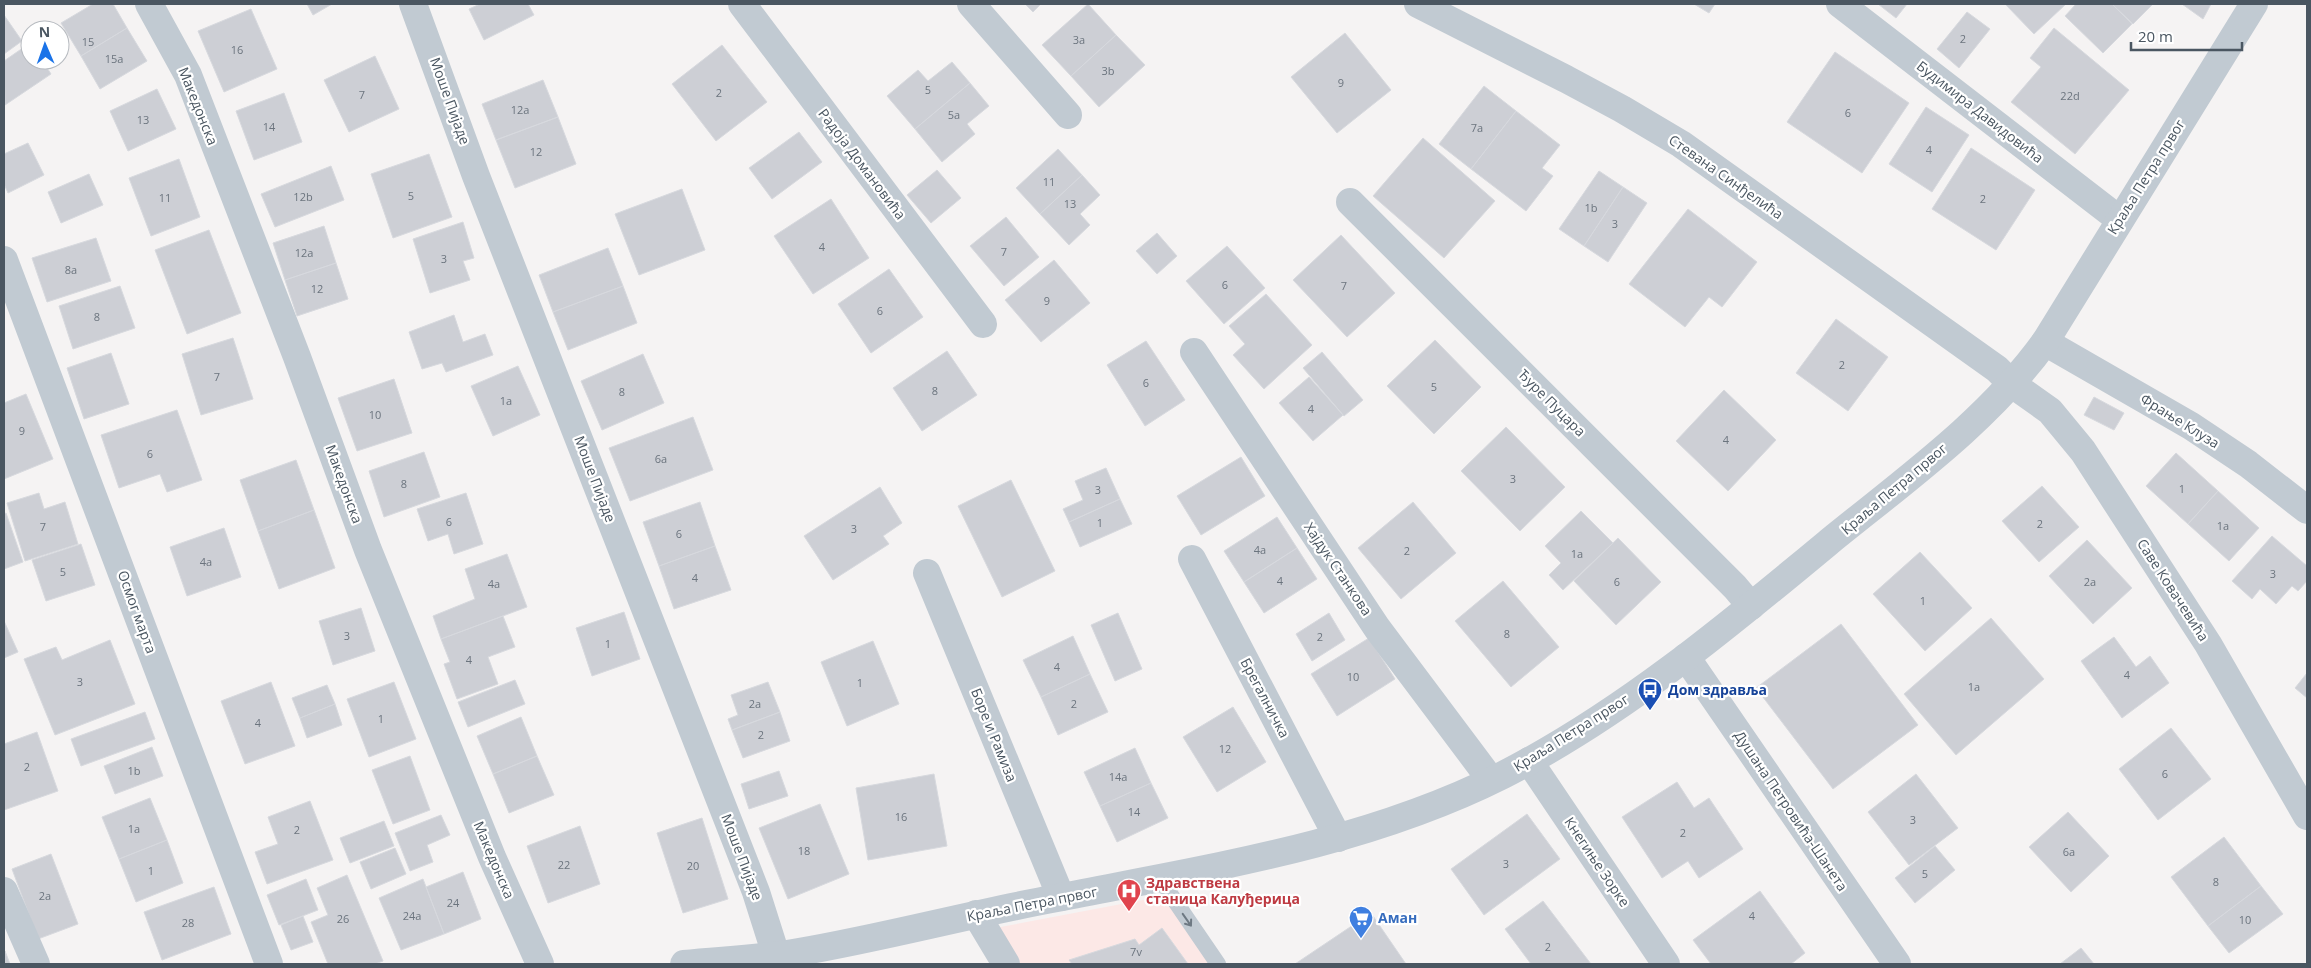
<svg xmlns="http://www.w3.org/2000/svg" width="2311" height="968" font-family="'Open Sans',sans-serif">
<rect width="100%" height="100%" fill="#f5f3f3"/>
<path fill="#fce8e6" d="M 1169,895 L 1218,964 L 1006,964 L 985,930 Z"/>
<path fill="#cdcfd5" stroke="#d7d9de" d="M 93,4 L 113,4 L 127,28 L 81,56 L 61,23 Z
M 307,4 L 332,4 L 313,15 Z
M 480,4 L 528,4 L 534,15 L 484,40 L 469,9 Z
M 1025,4 L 1041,4 L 1033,12 Z
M 1088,4 L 1116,35 L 1071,76 L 1042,45 Z
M 1694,4 L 1715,4 L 1709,13 Z
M 1878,4 L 1907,4 L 1896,18 Z
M 2005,4 L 2066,4 L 2034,34 Z
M 2076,4 L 2112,4 L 2132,24 L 2103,53 L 2065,16 Z
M 2112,4 L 2153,4 L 2133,24 Z
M 2182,4 L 2211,4 L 2203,19 Z
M 251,9 L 277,69 L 224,92 L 198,31 Z
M 1967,12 L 1990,29 L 1959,68 L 1937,49 Z
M 4,15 L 22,41 L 4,54 Z
M 127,28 L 147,61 L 100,89 L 81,56 Z
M 2054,28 L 2129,90 L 2075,154 L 2011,102 L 2041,67 L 2030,58 Z
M 1345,33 L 1391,90 L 1337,133 L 1291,77 Z
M 1116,35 L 1145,65 L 1099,107 L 1071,76 Z
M 30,43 L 30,60 L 42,60 L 51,74 L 5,105 L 4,61 Z
M 722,45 L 767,102 L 716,141 L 672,84 Z
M 1835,52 L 1909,103 L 1862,173 L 1787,122 Z
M 375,56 L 399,109 L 349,132 L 324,80 Z
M 952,62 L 970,83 L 915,129 L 887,96 L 918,70 L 928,81 Z
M 543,80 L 558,117 L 496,140 L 482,104 Z
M 970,83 L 989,106 L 967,124 L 975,134 L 942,162 L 915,129 Z
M 1484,86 L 1516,111 L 1471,169 L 1439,144 Z
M 157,89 L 176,129 L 128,151 L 110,111 Z
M 284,93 L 302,142 L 254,160 L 236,111 Z
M 1926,107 L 1969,135 L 1932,192 L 1889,164 Z
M 1516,111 L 1560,145 L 1542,168 L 1553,176 L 1526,211 L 1471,169 Z
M 558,117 L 576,164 L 515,188 L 496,140 Z
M 799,132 L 822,162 L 772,199 L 749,168 Z
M 1423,138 L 1495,201 L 1444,258 L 1373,196 Z
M 28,143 L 44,175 L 8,193 L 4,184 L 4,154 Z
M 1971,148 L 2035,190 L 1996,250 L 1932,209 Z
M 1058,149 L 1082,175 L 1040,214 L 1016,188 Z
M 429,154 L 452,217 L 393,238 L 371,174 Z
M 179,159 L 200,217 L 151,236 L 129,178 Z
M 331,166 L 344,200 L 275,227 L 261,194 Z
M 937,170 L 961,198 L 931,223 L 907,195 Z
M 1599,171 L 1623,187 L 1584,246 L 1559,229 Z
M 89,174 L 103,205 L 61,223 L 48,192 Z
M 1082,175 L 1100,195 L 1080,214 L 1090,225 L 1069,245 L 1040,214 Z
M 1623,187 L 1647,203 L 1608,262 L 1584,246 Z
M 682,189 L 705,250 L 639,275 L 615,214 Z
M 831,199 L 869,258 L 813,294 L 774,236 Z
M 1688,209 L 1757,262 L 1722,307 L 1709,297 L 1685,327 L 1629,284 Z
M 1006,217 L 1039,257 L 1004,286 L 970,246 Z
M 463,222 L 474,258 L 463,261 L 470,280 L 430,293 L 413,239 Z
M 324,226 L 336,263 L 285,280 L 273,243 Z
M 209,230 L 241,313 L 187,334 L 155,250 Z
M 1157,233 L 1177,256 L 1157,274 L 1136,251 Z
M 1341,235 L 1395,293 L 1347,337 L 1293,280 Z
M 96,238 L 111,281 L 47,302 L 32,258 Z
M 1227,246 L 1265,288 L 1224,324 L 1186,281 Z
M 608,248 L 623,286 L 553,312 L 539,275 Z
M 1054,260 L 1090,303 L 1041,342 L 1005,300 Z
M 336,263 L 348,299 L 297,316 L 285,280 Z
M 889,269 L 923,317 L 871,353 L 838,304 Z
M 120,286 L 135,328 L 73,349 L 59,306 Z
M 623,286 L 637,323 L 568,350 L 553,312 Z
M 1266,294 L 1312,345 L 1264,389 L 1233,355 L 1245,344 L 1229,326 Z
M 454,315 L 463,342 L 485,334 L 493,355 L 446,372 L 442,363 L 422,369 L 409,332 Z
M 1836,319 L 1888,357 L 1848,411 L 1796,373 Z
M 233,338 L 253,399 L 201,415 L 182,354 Z
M 1435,340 L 1481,387 L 1434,434 L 1387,386 Z
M 1146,341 L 1185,400 L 1145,426 L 1107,365 Z
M 947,351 L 977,395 L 922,431 L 893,388 Z
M 1322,352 L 1363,400 L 1344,416 L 1303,368 Z
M 111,353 L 129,404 L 84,419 L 67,368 Z
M 643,354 L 664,403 L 602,430 L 581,381 Z
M 518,366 L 540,415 L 493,436 L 471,386 Z
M 1309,377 L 1343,415 L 1313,441 L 1279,403 Z
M 394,379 L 412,433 L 357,451 L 338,398 Z
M 1724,390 L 1776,440 L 1728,491 L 1676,441 Z
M 26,394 L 53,459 L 4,479 L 4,403 Z
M 2094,397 L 2124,413 L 2114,430 L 2084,415 Z
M 177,410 L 202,480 L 167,492 L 160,474 L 119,488 L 101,435 Z
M 693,417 L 713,470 L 630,501 L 609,448 Z
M 1506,427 L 1565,487 L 1520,531 L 1461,471 Z
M 424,452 L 440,497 L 384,517 L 369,471 Z
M 2176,453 L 2218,491 L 2188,524 L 2146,486 Z
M 1241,457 L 1265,496 L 1201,535 L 1177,496 Z
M 296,460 L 314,510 L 258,531 L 240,480 Z
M 1106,468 L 1120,499 L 1069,522 L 1063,509 L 1083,500 L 1075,481 Z
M 1011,480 L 1055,571 L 1002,597 L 958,506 Z
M 2042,486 L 2079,527 L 2039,562 L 2002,521 Z
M 880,487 L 902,523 L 883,536 L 889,544 L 833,580 L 804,536 Z
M 2218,491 L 2259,528 L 2229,561 L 2188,524 Z
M 39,493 L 44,509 L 65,502 L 78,544 L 25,561 L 7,503 Z
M 466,493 L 483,544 L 454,554 L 448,534 L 428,541 L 417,509 Z
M 1120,499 L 1132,524 L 1080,547 L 1069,522 Z
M 700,502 L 715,546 L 659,566 L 643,522 Z
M 1413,502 L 1456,553 L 1401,599 L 1358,548 Z
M 314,510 L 335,568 L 279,589 L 258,531 Z
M 1581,511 L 1613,543 L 1563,590 L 1549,575 L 1561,563 L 1545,546 Z
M 6,513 L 23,562 L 4,569 L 4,514 Z
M 1277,517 L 1297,548 L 1244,582 L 1224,551 Z
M 224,528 L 241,577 L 187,596 L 170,547 Z
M 2272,536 L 2307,566 L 2307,581 L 2298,591 L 2292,586 L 2276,604 L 2260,589 L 2252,599 L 2232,581 Z
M 1618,538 L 1661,582 L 1616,625 L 1574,581 Z
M 2087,540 L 2132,588 L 2093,624 L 2049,576 Z
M 81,544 L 95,585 L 46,601 L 32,560 Z
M 715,546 L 731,590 L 674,609 L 659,566 Z
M 1297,548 L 1317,579 L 1264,613 L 1244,582 Z
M 1920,552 L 1972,608 L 1925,651 L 1873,594 Z
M 507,554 L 527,607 L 441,639 L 433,616 L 475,599 L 465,569 Z
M 1503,581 L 1559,647 L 1511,687 L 1455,621 Z
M 361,608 L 375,651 L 333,665 L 319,621 Z
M 624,612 L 640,659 L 592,676 L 576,628 Z
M 1118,613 L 1142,669 L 1115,681 L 1091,625 Z
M 1329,613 L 1345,640 L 1312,661 L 1296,634 Z
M 503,616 L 515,647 L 488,657 L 498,684 L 457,699 L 444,664 L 450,662 L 441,639 Z
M 1991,618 L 2044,679 L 1956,755 L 1904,694 Z
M 4,621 L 18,652 L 4,658 Z
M 1841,624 L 1918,725 L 1833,789 L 1756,688 Z
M 1073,636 L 1090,674 L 1041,697 L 1023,660 Z
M 2114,637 L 2136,667 L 2150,656 L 2169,683 L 2122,718 L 2081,661 Z
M 1369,638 L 1395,679 L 1337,716 L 1311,674 Z
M 110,640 L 135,704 L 55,735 L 24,659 L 56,647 L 62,660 Z
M 873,641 L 899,704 L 847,726 L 821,662 Z
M 2307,673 L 2307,698 L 2295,688 Z
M 1090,674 L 1108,712 L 1058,735 L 1041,697 Z
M 515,680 L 525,704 L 468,727 L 458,702 Z
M 271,682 L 295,746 L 245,764 L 221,701 Z
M 394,682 L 416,739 L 369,757 L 347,699 Z
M 768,682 L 780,712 L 732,730 L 728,719 L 738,715 L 731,695 Z
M 327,685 L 335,704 L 300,718 L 292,698 Z
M 335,704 L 342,725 L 307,738 L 300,718 Z
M 1233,707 L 1266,762 L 1217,792 L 1183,737 Z
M 145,712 L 155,739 L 81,766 L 71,739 Z
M 780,712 L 790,741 L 743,758 L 732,730 Z
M 521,717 L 537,756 L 493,774 L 477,736 Z
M 2171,728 L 2211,779 L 2158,820 L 2119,769 Z
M 37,732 L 58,791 L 4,810 L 4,744 Z
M 152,747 L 163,776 L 115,794 L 104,766 Z
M 1135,748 L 1151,783 L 1100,806 L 1084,772 Z
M 410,756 L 430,810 L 393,824 L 372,770 Z
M 537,756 L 554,795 L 509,813 L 493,774 Z
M 779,771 L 788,796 L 749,809 L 741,784 Z
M 934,774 L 947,846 L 868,860 L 856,788 Z
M 1916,774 L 1958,828 L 1909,865 L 1868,812 Z
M 1677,782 L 1694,808 L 1709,798 L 1743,849 L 1699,878 L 1688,861 L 1662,878 L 1622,817 Z
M 1151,783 L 1168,818 L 1117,842 L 1100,806 Z
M 150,798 L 167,840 L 119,859 L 102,817 Z
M 310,801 L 333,860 L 267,884 L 255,852 L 278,844 L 268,817 Z
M 820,804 L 849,874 L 788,899 L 759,828 Z
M 2068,812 L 2109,856 L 2071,892 L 2029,847 Z
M 1527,814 L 1560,859 L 1484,915 L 1451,869 Z
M 441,815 L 450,835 L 427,845 L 433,862 L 410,871 L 395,833 Z
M 702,818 L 728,899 L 683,913 L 657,833 Z
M 384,821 L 394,846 L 350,863 L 340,838 Z
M 580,826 L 600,884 L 548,903 L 527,846 Z
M 2224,837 L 2261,886 L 2208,926 L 2171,877 Z
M 167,840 L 183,883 L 136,902 L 119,859 Z
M 1935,846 L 1955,870 L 1915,903 L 1895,878 Z
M 395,848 L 406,874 L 371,889 L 360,862 Z
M 51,854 L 78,924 L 38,939 L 12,869 Z
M 463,872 L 481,919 L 444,934 L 426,887 Z
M 347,875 L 383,961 L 375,964 L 328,964 L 311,922 L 328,915 L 317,888 Z
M 306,879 L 318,910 L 279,925 L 267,895 Z
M 423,879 L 444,934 L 401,950 L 379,898 Z
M 2261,886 L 2283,914 L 2229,953 L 2208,926 Z
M 214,887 L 231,934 L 162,960 L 144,912 Z
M 1760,891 L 1805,953 L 1791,964 L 1711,964 L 1693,940 Z
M 1543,901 L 1591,964 L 1531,964 L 1505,929 Z
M 1371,913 L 1406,964 L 1295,964 Z
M 303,916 L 313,942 L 291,950 L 281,925 Z
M 1162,928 L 1188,964 L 1072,964 L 1069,960 L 1135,939 L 1139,945 Z
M 2081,948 L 2094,964 L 2060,964 Z
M 5,951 L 10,964 L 4,964 Z"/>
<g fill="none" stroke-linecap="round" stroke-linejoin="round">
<path stroke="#c1cad2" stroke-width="16" d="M 1160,879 L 1218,964"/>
<path stroke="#c1cad2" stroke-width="28" d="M 149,4 L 188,75 L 297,357 L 368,550 L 492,857 L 540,964
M 413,4 L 476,176 L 756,892 L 776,955
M 742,4 L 983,324
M 971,4 L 1068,115
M 1418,4 L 1566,79 L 1622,109 L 1681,144 L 1997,369 L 2012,384
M 1840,4 L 2120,220
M 1350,202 L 1735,587 L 1751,606
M 4,260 L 269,964
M 2045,342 L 2191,426 L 2248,464 L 2307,510
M 1194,352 L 1377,628 L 1491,780
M 1192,559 L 1338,838
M 927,573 L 1061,897
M 1686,657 L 1897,964
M 1529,761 L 1666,964
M 4,891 L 36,964
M 976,914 L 1006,964"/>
<path stroke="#c1cad2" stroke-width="28" d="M 2012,384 L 2050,411 L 2083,451 L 2208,644 L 2307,816
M 684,964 C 722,960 761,959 799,952 C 886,937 970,914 1057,898 C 1208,868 1364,845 1503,775 C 1621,715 1729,625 1830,541 C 1905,480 1988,421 2045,342 L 2254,4"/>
</g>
<defs><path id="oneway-shaft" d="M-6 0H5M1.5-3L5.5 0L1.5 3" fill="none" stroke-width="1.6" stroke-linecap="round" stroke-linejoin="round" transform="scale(1.25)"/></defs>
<use stroke="#6e7983" href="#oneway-shaft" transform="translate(1187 920) rotate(55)"/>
<defs>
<symbol id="bus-pin" viewBox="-11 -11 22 30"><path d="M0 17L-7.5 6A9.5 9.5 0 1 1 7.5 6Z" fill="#1a4fb4" stroke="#fff"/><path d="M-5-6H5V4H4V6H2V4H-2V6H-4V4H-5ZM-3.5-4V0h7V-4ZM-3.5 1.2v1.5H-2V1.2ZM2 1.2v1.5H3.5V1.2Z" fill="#fff"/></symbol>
<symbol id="hospital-pin" viewBox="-11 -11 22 30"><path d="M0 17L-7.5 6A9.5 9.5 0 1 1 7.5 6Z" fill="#e0444e" stroke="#fff"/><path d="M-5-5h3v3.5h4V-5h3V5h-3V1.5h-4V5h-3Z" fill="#fff"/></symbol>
<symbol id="supermarket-pin" viewBox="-11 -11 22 30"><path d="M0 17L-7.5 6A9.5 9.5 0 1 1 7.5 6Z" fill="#3f7fe0" stroke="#fff"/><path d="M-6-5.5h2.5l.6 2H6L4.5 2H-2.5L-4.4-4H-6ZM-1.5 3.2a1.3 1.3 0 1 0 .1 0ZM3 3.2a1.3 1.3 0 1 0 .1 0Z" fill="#fff"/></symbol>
</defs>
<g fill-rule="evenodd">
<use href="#bus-pin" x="1636" y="676" width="28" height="38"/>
<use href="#hospital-pin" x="1115" y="877" width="28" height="38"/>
<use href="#supermarket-pin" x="1347" y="904" width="28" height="38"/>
</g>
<g text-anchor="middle" stroke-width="4.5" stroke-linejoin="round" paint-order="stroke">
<g font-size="11" fill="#6b747e">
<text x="1963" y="43">2</text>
<text x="1079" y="44">3a</text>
<text x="88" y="46">15</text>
<text x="237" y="54">16</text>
<text x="114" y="63">15a</text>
<text x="1108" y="75">3b</text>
<text x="1341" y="87">9</text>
<text x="928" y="94">5</text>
<text x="719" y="97">2</text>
<text x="362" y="99">7</text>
<text x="2070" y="100">22d</text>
<text x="520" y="114">12a</text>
<text x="1848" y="117">6</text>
<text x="954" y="119">5a</text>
<text x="143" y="124">13</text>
<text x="269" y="131">14</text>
<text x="1477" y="132">7a</text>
<text x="1929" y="154">4</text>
<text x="536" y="156">12</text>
<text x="1049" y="186">11</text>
<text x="411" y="200">5</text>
<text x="303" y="201">12b</text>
<text x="165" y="202">11</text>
<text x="1983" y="203">2</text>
<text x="1070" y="208">13</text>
<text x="1591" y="212">1b</text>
<text x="1615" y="228">3</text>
<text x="822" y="251">4</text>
<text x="1004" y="256">7</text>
<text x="304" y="257">12a</text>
<text x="444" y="263">3</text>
<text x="71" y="274">8a</text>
<text x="1225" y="289">6</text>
<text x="1344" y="290">7</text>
<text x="317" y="293">12</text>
<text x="1047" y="305">9</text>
<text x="880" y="315">6</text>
<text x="97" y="321">8</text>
<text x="1842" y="369">2</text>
<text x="217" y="381">7</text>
<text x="1146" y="387">6</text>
<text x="1434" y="391">5</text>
<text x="935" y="395">8</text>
<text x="622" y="396">8</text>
<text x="506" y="405">1a</text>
<text x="1311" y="413">4</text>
<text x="375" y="419">10</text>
<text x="22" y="435">9</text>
<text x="1726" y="444">4</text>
<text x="150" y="458">6</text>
<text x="661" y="463">6a</text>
<text x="1513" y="483">3</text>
<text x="404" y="488">8</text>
<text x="2182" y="493">1</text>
<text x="1098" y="494">3</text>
<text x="449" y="526">6</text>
<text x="1100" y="527">1</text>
<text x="2040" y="528">2</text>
<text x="2223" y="530">1a</text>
<text x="43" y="531">7</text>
<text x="854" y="533">3</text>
<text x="679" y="538">6</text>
<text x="1260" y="554">4a</text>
<text x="1407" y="555">2</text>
<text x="1577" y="558">1a</text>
<text x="206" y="566">4a</text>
<text x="63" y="576">5</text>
<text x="2273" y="578">3</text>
<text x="695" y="582">4</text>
<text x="1280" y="585">4</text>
<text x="1617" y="586">6</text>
<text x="2090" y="586">2a</text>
<text x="494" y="588">4a</text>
<text x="1923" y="605">1</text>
<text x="1507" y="638">8</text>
<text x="347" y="640">3</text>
<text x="1320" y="641">2</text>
<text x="608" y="648">1</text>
<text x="469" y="664">4</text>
<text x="1057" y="671">4</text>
<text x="2127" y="679">4</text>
<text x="1353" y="681">10</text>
<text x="80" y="686">3</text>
<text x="860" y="687">1</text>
<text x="1974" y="691">1a</text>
<text x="755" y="708">2a</text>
<text x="1074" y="708">2</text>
<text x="381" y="723">1</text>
<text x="258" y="727">4</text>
<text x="761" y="739">2</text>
<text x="1225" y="753">12</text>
<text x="27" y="771">2</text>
<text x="134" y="775">1b</text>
<text x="2165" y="778">6</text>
<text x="1118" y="781">14a</text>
<text x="1134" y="816">14</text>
<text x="901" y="821">16</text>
<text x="1913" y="824">3</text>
<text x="134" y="833">1a</text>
<text x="297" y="834">2</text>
<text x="1683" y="837">2</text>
<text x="804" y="855">18</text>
<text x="2069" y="856">6a</text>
<text x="1506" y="868">3</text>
<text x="564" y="869">22</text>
<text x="693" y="870">20</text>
<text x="151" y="875">1</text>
<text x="1925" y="878">5</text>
<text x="2216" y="886">8</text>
<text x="45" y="900">2a</text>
<text x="453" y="907">24</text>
<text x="412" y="920">24a</text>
<text x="1752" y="920">4</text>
<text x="343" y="923">26</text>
<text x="2245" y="924">10</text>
<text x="188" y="927">28</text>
<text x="1548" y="951">2</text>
<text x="1136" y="956">7v</text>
</g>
<g font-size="14" fill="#4a5661" stroke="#fff">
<text transform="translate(450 101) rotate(70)" y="5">Моше Пијаде</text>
<text transform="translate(198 106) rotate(68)" y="5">Македонска</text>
<text transform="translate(1980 112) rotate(38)" y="5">Будимира Давидовића</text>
<text transform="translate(862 164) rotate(53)" y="5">Радоја Домановића</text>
<text transform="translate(1726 177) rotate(35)" y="5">Стевана Синђелића</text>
<text transform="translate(2146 177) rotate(-58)" y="5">Краља Петра првог</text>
<text transform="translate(1552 403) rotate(45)" y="5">Ђуре Пуцара</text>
<text transform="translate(2180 421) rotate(32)" y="5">Фрање Клуза</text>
<text transform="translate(595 479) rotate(69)" y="5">Моше Пијаде</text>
<text transform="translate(344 484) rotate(70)" y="5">Македонска</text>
<text transform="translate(1894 489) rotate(-40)" y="5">Краља Петра првог</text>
<text transform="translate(1338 569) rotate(56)" y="5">Хајдук Станкова</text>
<text transform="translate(2173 590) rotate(57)" y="5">Саве Ковачевића</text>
<text transform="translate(137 612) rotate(70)" y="5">Осмог марта</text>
<text transform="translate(1265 698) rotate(62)" y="5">Брегалничка</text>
<text transform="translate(1571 733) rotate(-32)" y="5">Краља Петра првог</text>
<text transform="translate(994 735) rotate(68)" y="5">Боре и Рамиза</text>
<text transform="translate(1791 811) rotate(56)" y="5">Душана Петровића-Шанета</text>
<text transform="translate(742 857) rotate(69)" y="5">Моше Пијаде</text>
<text transform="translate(494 860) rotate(67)" y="5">Македонска</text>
<text transform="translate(1597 862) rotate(56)" y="5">Кнегиње Зорке</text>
<text transform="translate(1032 904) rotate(-11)" y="5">Краља Петра првог</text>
</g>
<g font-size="14" font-weight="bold" fill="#164399" stroke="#fff" text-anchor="start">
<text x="1668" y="695">Дом здравља</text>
</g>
<g font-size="14" font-weight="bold" fill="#be3a42" stroke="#fff" text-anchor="start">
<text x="1146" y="888">Здравствена<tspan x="1146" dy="16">станица Калуђерица</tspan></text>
</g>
<g font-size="14" font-weight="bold" fill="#366cbe" stroke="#fff" text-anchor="start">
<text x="1378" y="923">Аман</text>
</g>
</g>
<rect width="2311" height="968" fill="none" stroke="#4a5661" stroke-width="10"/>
<g transform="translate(45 45) rotate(358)"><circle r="24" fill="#ffffff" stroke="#b7bbc0"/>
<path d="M0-4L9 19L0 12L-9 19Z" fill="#1a73e8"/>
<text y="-8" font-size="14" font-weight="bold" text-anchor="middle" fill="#4a5661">N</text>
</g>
<path d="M2131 42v8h111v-8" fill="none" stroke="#4a5661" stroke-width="2.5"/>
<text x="2138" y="42" font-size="15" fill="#4a5661" stroke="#ffffff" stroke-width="4" paint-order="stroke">20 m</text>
</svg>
